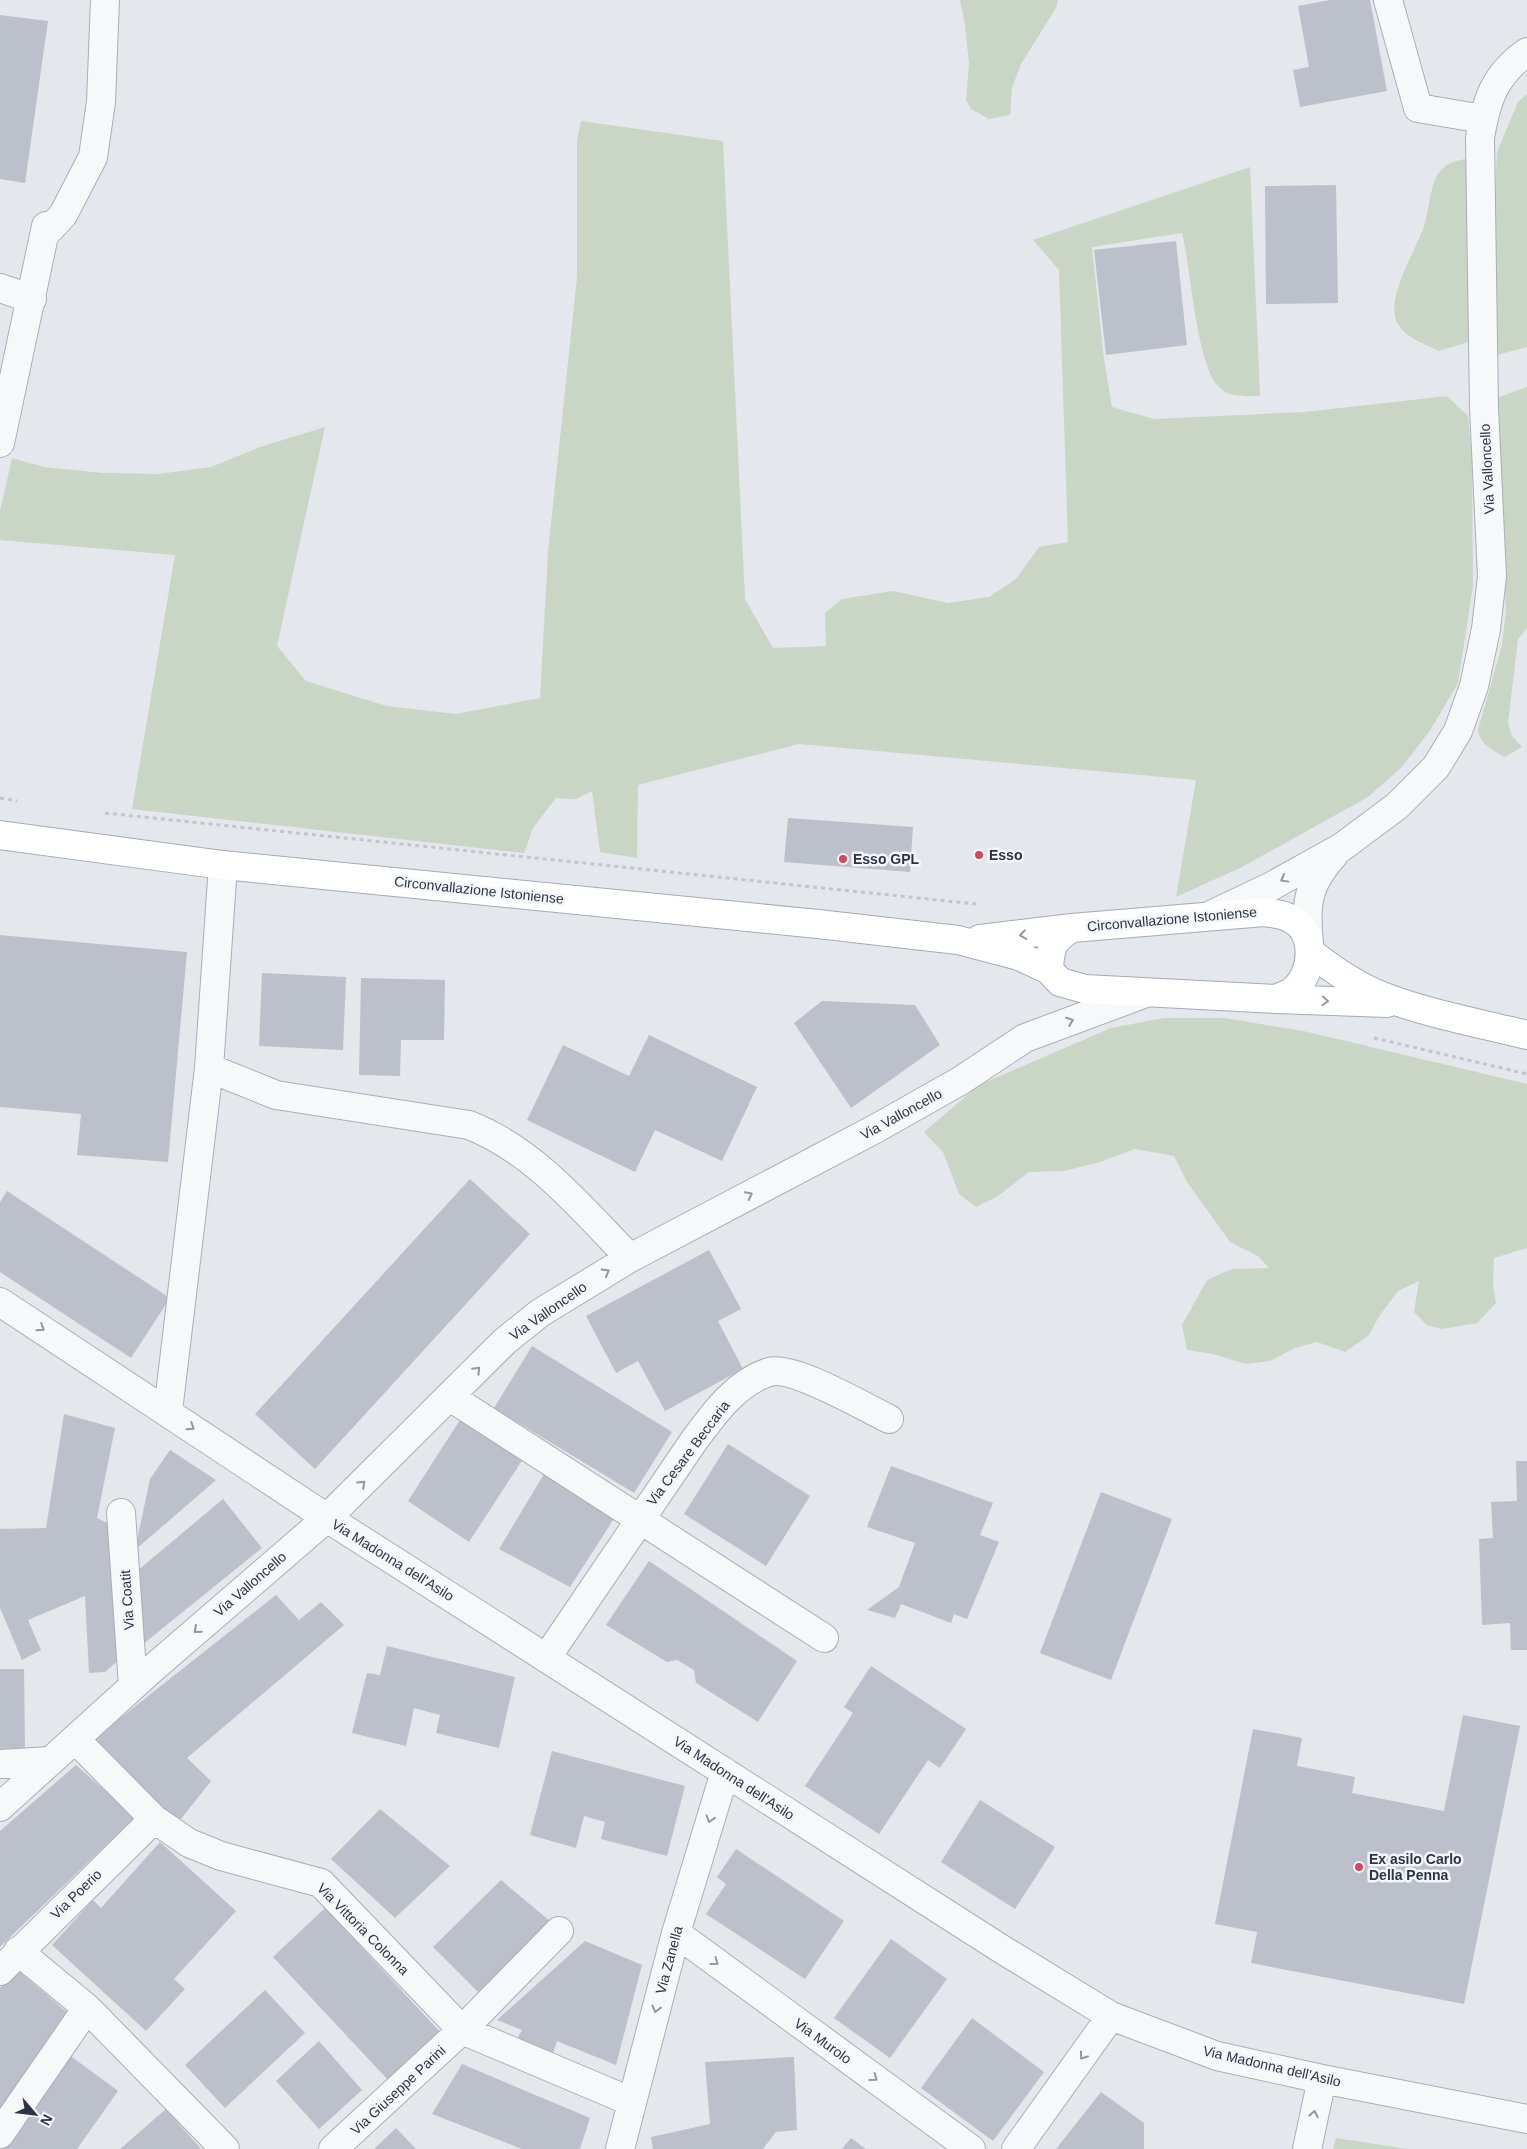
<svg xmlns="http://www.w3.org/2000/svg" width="1527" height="2149" font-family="Arial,sans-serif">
<rect width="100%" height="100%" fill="#e4e7ec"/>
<path fill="#c9d6c5" d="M 960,0 L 1058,0 L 1056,8 L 1021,64 L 1012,88 L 1010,115 L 989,119 L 971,109 L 966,100 L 969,64 L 965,25 Z
M 1527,94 L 1527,347 L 1493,356 L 1494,218 L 1497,152 L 1518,102 Z
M 581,121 L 723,141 L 745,599 L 773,648 L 826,646 L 825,613 L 842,599 L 893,591 L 948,603 L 989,597 L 1016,579 L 1039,547 L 1068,542 L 1059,270 L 1033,240 L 1250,167 L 1260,396 C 1246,396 1231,398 1220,388 C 1196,366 1191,267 1182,233 L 1092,247 L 1104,359 L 1112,407 L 1154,419 L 1305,412 L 1447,396 L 1468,416 L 1472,461 L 1473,586 L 1458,683 L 1431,729 L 1402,767 L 1368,797 L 1242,867 L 1176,897 L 1196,780 L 799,744 L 638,785 L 637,858 L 600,852 L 592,791 L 576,799 L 556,798 L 533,828 L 524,853 L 132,809 L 175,555 L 0,540 L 0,511 L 12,458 L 44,467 L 103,473 L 158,474 L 211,467 L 260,447 L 325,427 L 277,646 L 306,681 L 386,706 L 456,714 L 540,698 L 548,552 L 577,277 L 577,140 Z
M 1471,158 L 1468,342 L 1439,351 C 1425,344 1406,338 1398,324 C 1383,300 1417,249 1424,226 C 1429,211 1430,186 1438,174 C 1446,162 1458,160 1471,158 Z
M 1527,387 L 1527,628 L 1518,639 L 1508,723 L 1512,736 L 1522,747 L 1505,757 C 1493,750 1480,745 1478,730 L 1502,645 L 1506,610 L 1496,398 Z
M 1164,1018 L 1225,1018 L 1308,1032 L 1527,1084 L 1527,1248 L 1494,1258 L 1493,1284 L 1496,1303 L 1477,1323 L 1442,1329 L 1427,1325 L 1414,1312 L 1419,1281 L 1398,1291 L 1380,1315 L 1368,1336 L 1345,1352 L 1317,1342 L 1295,1348 L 1270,1361 L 1246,1364 L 1213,1354 L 1187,1350 L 1182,1325 L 1207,1280 L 1232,1269 L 1269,1268 L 1258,1256 L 1230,1242 L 1187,1182 L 1174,1156 L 1135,1149 L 1100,1162 L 1064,1171 L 1029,1172 L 998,1196 L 976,1207 L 959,1194 L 943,1152 L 924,1132 L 979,1085 L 1111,1028 Z
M 1336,2138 L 1408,2149 L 1333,2149 Z"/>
<path fill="#bbc0ca" d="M 1330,0 L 1370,0 L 1387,91 L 1300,107 L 1293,70 L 1309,67 L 1298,6 Z
M 0,15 L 48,21 L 25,183 L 0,179 Z
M 1336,185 L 1338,303 L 1266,304 L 1265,186 Z
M 1176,241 L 1187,345 L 1106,355 L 1094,250 Z
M 788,818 L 913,827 L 910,872 L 784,862 Z
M 0,935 L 187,952 L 168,1162 L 77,1155 L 81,1114 L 0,1107 Z
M 262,973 L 346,977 L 343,1050 L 259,1046 Z
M 361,978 L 445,980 L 444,1040 L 401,1040 L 400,1076 L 359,1075 Z
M 822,1001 L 915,1005 L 940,1045 L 851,1108 L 794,1023 Z
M 649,1035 L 757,1087 L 722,1161 L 655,1130 L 635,1172 L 527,1120 L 563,1045 L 629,1076 Z
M 470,1179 L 530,1234 L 315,1469 L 255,1414 Z
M 7,1191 L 170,1298 L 131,1358 L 0,1272 L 0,1202 Z
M 709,1250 L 741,1309 L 718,1321 L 743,1369 L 665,1411 L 638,1361 L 616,1373 L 586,1316 Z
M 532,1346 L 672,1432 L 634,1493 L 494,1408 Z
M 64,1414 L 115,1428 L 97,1518 L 113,1526 L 121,1658 L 105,1672 L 89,1673 L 85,1596 L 28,1620 L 41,1650 L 22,1660 L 0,1608 L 0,1529 L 46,1528 Z
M 460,1420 L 523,1459 L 469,1542 L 408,1501 Z
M 728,1444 L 810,1496 L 766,1566 L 684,1514 Z
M 170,1450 L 216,1480 L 135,1550 L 150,1479 Z
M 1516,1461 L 1527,1461 L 1527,1650 L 1511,1650 L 1510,1623 L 1482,1625 L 1479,1539 L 1493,1538 L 1491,1502 L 1517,1501 Z
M 891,1466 L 993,1503 L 980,1535 L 999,1542 L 967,1619 L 954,1614 L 951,1623 L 901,1604 L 895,1618 L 867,1610 L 899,1587 L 915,1543 L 867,1527 Z
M 547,1469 L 615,1517 L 570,1587 L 499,1549 Z
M 1101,1492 L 1172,1519 L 1111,1680 L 1040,1653 Z
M 223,1499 L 262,1548 L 142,1645 L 130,1577 Z
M 649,1561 L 797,1661 L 758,1722 L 696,1683 L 694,1670 L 677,1660 L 667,1662 L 606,1625 Z
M 276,1595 L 299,1620 L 321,1602 L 344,1625 L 187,1758 L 211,1781 L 177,1824 L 90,1742 Z
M 387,1646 L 515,1677 L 499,1748 L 436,1733 L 440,1715 L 414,1708 L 406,1746 L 352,1733 L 367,1673 L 380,1675 Z
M 871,1666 L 966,1729 L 940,1768 L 928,1760 L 879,1834 L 805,1786 L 853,1713 L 844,1707 Z
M 0,1669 L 24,1669 L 25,1748 L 0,1749 Z
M 1463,1715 L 1520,1726 L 1464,2004 L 1251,1963 L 1257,1932 L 1215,1924 L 1253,1729 L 1302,1738 L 1297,1766 L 1355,1777 L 1352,1793 L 1444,1811 Z
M 552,1751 L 685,1786 L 667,1856 L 601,1839 L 605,1822 L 584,1816 L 576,1848 L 530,1835 Z
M 76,1765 L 135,1817 L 0,1947 L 0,1831 Z
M 980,1800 L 1055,1847 L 1015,1909 L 941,1862 Z
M 380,1809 L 450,1866 L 395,1918 L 331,1859 Z
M 160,1842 L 236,1911 L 174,1979 L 185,1989 L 146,2031 L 52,1945 L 93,1900 L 101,1908 Z
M 736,1849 L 844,1921 L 805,1979 L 706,1914 L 726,1884 L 717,1877 Z
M 501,1880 L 551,1922 L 478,1992 L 433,1947 Z
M 325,1908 L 441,2033 L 389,2081 L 273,1957 Z
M 891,1939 L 947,1979 L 890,2058 L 834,2018 Z
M 585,1941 L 642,1965 L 616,2065 L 557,2041 L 551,2060 L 514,2044 L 522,2030 L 497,2020 Z
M 14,1967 L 68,2013 L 0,2113 L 0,1988 Z
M 265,1990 L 305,2033 L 225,2108 L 185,2065 Z
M 972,2018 L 1044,2072 L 993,2141 L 921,2088 Z
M 319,2041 L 362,2090 L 319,2129 L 276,2081 Z
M 68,2054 L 118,2091 L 77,2149 L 0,2149 Z
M 794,2057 L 797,2130 L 776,2132 L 763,2149 L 653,2149 L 651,2137 L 710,2124 L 705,2062 Z
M 462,2064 L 590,2118 L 580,2149 L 522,2149 L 432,2114 Z
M 1101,2092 L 1144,2123 L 1144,2149 L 1056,2149 Z
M 166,2109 L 201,2149 L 120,2149 Z
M 396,2128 L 416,2149 L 374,2149 Z
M 851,2138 L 866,2149 L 842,2149 Z"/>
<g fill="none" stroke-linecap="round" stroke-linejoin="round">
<defs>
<path id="minor" d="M 1388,0 L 1418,108 L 1483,119
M 44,235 L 63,215 L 93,157 L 101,102 L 105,0
M 0,288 L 32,299
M 0,443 L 46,226
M 1211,915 L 1270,887 L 1342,847 L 1397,806 L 1436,767 L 1458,731 L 1474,686 L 1486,629 L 1492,576 L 1484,408 L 1480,138 C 1486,100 1495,74 1527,52
M 1309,943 C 1305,905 1307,884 1334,855
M 209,1068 L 276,1095 L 469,1125 C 535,1151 581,1208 630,1258
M 0,1302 L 327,1518 L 1003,1950 L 1111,2016 L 1217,2056 L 1322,2079 L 1527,2119
M 450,1397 L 824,1638
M 168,1411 L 209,1068 L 223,865
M 121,1513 L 133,1686
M 547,1657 L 693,1442 C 713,1415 735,1383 769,1372 C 793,1365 864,1407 889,1419
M 75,1739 L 154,1819 L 189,1843 L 221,1856 L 321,1883 L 462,2030 L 632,2102
M 0,1764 L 49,1761
M 0,1807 L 152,1669 L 327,1518 L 505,1341 L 540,1313 L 630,1258 L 875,1129 L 960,1081 L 1025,1038 L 1146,993
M 676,1933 L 971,2149
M 18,1951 L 87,2008 L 225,2149
M 0,1971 L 154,1819
M 0,2134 L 87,2008
M 333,2149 L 462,2030 L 559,1931
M 620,2149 L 676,1933 L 725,1772
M 1016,2149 L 1111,2016
M 1307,2149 L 1322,2079"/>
<path id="major" d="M 0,835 L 223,865 L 818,924 L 958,940 L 1019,956 L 1049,970
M 1264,912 C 1272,913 1280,914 1287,917 C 1318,929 1315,975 1291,992 C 1287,995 1281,996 1276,999 L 1085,989 L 1060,982 L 1049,970 C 1050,948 1052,940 1072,928 Z
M 980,939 L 1072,928
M 1310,952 C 1332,969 1356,986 1382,996 C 1428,1014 1479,1023 1527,1035
M 1276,999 L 1387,1003"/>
</defs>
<use href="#minor" stroke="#a9aeb7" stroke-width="30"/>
<use href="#major" stroke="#a3abb8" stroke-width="30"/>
<path stroke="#c2c5cb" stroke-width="3" stroke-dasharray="4 4" stroke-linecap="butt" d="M 0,798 L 17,801
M 105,813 L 976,904
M 1374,1038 L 1527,1074"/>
<use href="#minor" stroke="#f7f8fa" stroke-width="28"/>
<use href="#major" stroke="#fff" stroke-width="28"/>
</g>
<defs><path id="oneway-chevron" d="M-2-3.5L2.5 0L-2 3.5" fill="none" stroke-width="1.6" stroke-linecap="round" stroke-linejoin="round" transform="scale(1.25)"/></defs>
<g stroke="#9196a0">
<use href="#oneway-chevron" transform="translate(1284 879) rotate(151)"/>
<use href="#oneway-chevron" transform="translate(1070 1021) rotate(-21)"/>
<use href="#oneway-chevron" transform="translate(749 1195) rotate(-27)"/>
<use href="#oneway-chevron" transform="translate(606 1272) rotate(-30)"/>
<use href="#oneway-chevron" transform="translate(41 1328) rotate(33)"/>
<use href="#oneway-chevron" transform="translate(477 1370) rotate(-46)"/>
<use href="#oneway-chevron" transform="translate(191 1427) rotate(34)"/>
<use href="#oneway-chevron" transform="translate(362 1484) rotate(-44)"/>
<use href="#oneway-chevron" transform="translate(197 1630) rotate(139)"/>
<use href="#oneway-chevron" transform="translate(710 1819) rotate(107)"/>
<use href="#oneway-chevron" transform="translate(715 1962) rotate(36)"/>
<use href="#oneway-chevron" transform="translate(656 2009) rotate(104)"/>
<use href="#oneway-chevron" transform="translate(1083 2056) rotate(126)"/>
<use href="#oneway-chevron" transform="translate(874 2078) rotate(36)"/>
<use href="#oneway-chevron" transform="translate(1314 2114) rotate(-78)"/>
</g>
<g stroke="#959aa2">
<use href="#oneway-chevron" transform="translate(1023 935) rotate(172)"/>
<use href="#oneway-chevron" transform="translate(1325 1001) rotate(3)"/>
</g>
<g fill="#d1495b" stroke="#f4f6f9" stroke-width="2">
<circle cx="979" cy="855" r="5"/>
<circle cx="843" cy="859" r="5"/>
<circle cx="1359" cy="1867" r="5"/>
</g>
<g text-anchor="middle" stroke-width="5" stroke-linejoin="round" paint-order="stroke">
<g font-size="14" fill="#2b3445" stroke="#f4f6f9">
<text transform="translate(1487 469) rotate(-93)" y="5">Via Valloncello</text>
<text transform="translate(479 890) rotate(6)" y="5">Circonvallazione Istoniense</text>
<text transform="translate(1172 919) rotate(-5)" y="5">Circonvallazione Istoniense</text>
<text transform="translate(901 1114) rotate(-29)" y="5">Via Valloncello</text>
<text transform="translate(548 1311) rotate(-35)" y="5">Via Valloncello</text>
<text transform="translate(688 1453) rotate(-53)" y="5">Via Cesare Beccaria</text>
<text transform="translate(393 1560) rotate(32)" y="5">Via Madonna dell'Asilo</text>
<text transform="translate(250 1584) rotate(-41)" y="5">Via Valloncello</text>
<text transform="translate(127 1600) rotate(-94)" y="5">Via Coatit</text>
<text transform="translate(734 1778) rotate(33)" y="5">Via Madonna dell'Asilo</text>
<text transform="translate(76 1894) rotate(-44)" y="5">Via Poerio</text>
<text transform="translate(363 1929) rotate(45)" y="5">Via Vittoria Colonna</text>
<text transform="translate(669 1960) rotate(-75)" y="5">Via Zanella</text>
<text transform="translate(823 2041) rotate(36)" y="5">Via Murolo</text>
<text transform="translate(1272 2066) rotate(13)" y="5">Via Madonna dell'Asilo</text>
<text transform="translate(398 2090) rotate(-43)" y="5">Via Giuseppe Parini</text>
</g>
<g font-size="14" font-weight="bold" fill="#2b3445" stroke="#f4f6f9" text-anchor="start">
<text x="989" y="860">Esso</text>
<text x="853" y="864">Esso GPL</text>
<text x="1369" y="1864">Ex asilo Carlo<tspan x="1369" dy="16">Della Penna</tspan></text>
</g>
</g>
<g transform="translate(35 2114) rotate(118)" stroke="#f4f6f9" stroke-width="4" paint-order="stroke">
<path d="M0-4L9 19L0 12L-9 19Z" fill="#2b3445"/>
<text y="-8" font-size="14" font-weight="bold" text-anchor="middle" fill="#2b3445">N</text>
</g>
</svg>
